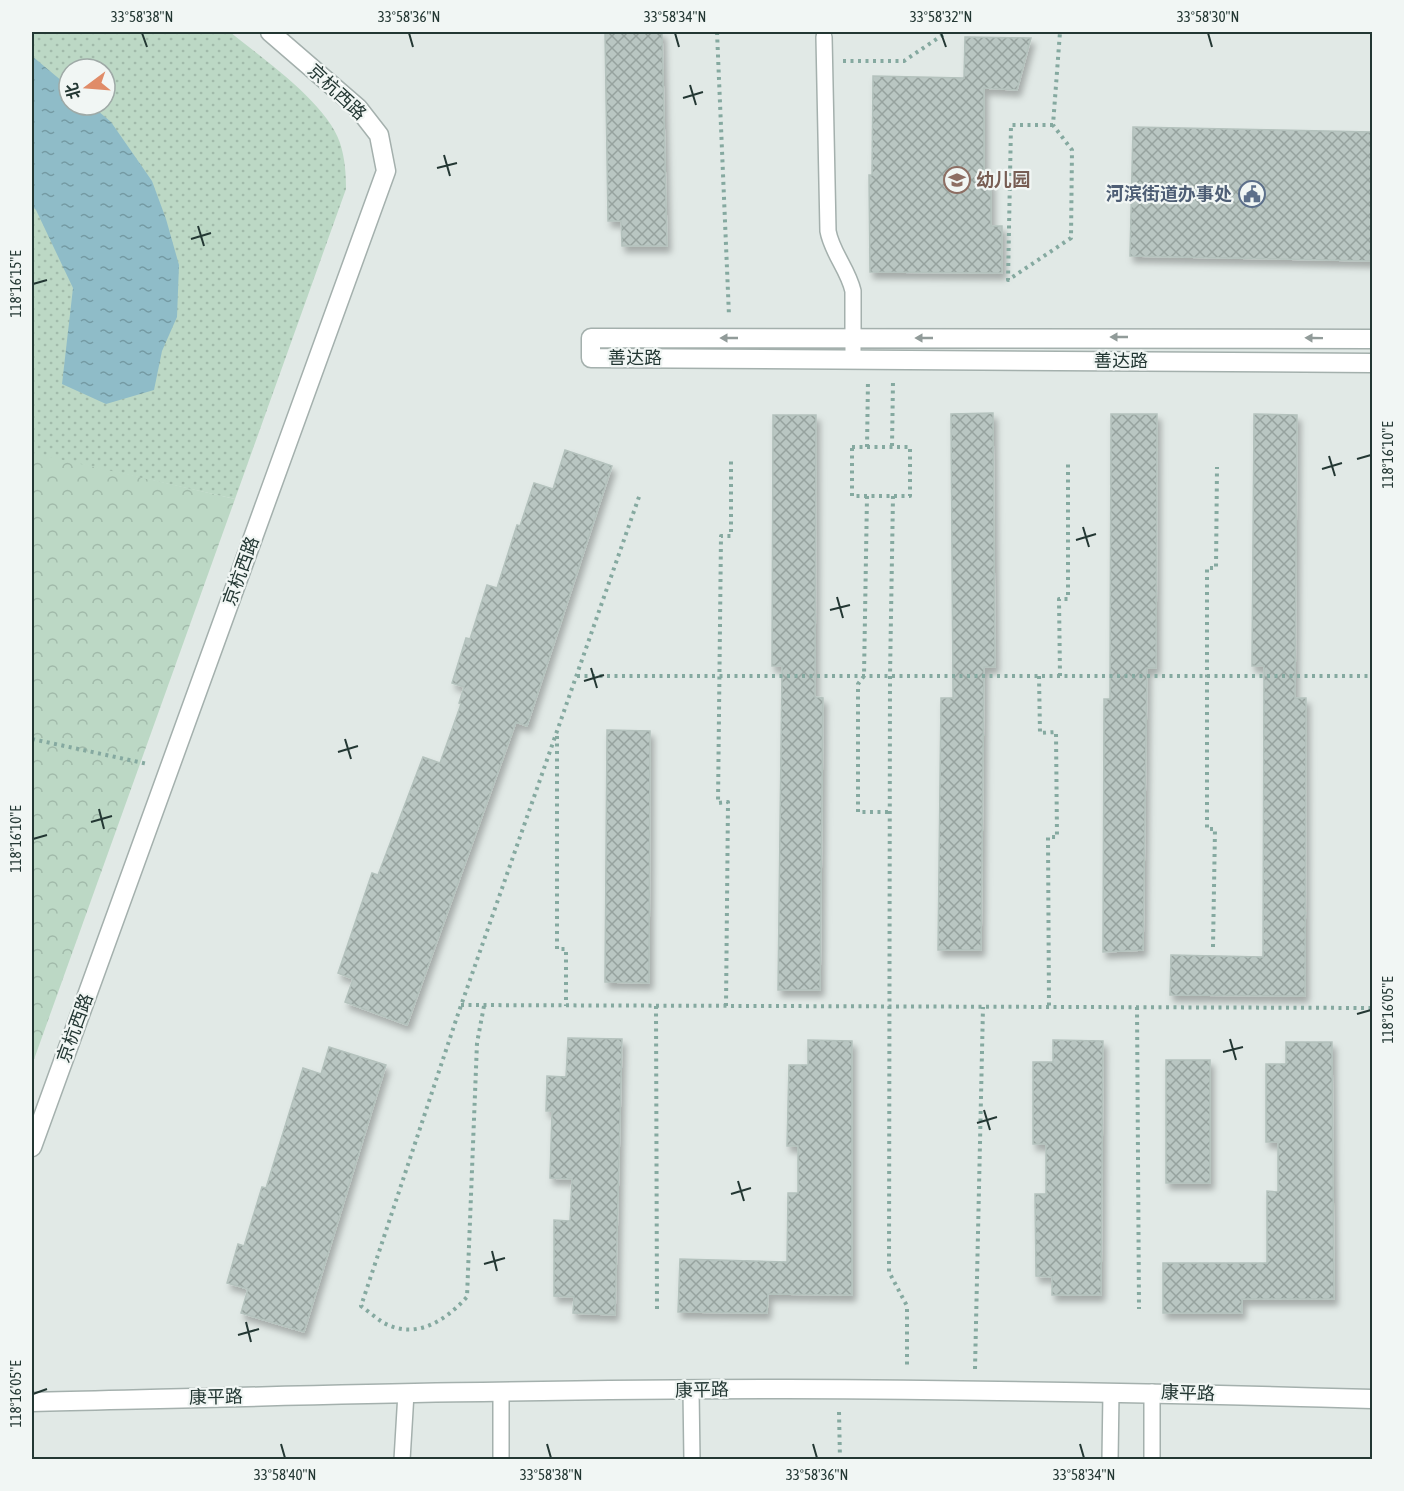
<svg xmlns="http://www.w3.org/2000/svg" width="1404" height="1491" font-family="'Asap Condensed','Noto Sans SC',sans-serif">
<defs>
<pattern id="forest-crowns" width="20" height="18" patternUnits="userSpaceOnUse" patternTransform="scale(1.5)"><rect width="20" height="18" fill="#bcd8c5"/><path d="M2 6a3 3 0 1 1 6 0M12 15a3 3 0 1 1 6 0" fill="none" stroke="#a1baaa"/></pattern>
<pattern id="garden-dots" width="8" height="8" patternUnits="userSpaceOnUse" patternTransform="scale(1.5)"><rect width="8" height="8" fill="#bcd8c5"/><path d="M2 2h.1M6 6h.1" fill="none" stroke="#a1baaa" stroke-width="1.8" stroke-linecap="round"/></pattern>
<pattern id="water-ripples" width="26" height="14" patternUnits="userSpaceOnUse" patternTransform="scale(1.5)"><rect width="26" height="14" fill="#8fbcc8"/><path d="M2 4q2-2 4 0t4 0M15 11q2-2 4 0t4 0" fill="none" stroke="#749aa3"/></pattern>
<pattern id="building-cross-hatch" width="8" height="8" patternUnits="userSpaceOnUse" patternTransform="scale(1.5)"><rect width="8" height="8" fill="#b9c6c2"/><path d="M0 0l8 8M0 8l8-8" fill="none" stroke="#96a29e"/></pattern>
<filter id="shadow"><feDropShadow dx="3.5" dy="6" stdDeviation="3" flood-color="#0004"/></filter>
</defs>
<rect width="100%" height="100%" fill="#e1e9e6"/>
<path fill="url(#forest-crowns)" d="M 32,452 L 235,499 L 32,1065 Z"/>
<path fill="url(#garden-dots)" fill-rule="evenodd" d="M 32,32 L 230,32 C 263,59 327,103 340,143 C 345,158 346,174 346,189 L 235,499 L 32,453 ZM 69,69 L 105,69 L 105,105 L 69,105 Z"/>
<path fill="url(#water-ripples)" d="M 32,56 L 69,87 L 69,105 L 91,105 L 111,122 L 152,181 L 166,219 L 179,265 L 177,317 L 162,351 L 154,390 L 106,404 L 62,384 L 73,288 L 36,210 L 32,206 Z"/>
<path fill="url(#building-cross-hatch)" stroke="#b4c2bd" stroke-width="1.5" filter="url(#shadow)" d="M 605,32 L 662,32 L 667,246 L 622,246 L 621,221 L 608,221 Z
M 965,37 L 1031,38 L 1017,90 L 984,88 L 984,181 L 991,182 L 991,226 L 1002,226 L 1002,273 L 870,272 L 869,175 L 872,175 L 873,76 L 964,78 Z
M 1133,127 L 1372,132 L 1372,261 L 1130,256 Z
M 993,413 L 995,667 L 984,667 L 981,950 L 938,950 L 941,698 L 953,698 L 951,414 Z
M 1111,414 L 1157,414 L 1156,668 L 1147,668 L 1143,950 L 1103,952 L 1104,699 L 1110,699 Z
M 1254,414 L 1297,415 L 1295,698 L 1306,698 L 1305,996 L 1170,995 L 1171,955 L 1263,957 L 1264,666 L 1252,666 Z
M 773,415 L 816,415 L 815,697 L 823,698 L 820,990 L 778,990 L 782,666 L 772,666 Z
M 565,450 L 612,466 L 527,726 L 516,722 L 407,1025 L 345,1002 L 353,979 L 338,973 L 372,873 L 378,875 L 423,757 L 440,763 L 461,704 L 459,703 L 464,687 L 452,683 L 466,638 L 470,639 L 487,585 L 497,588 L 517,525 L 520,526 L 534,483 L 553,489 Z
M 607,730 L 650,731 L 649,983 L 605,982 Z
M 568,1038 L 622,1039 L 615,1315 L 573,1313 L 574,1297 L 554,1296 L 554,1220 L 570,1221 L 572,1179 L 550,1178 L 552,1111 L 546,1111 L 547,1076 L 566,1077 Z
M 808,1040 L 852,1041 L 852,1295 L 768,1294 L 767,1313 L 678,1312 L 680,1259 L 787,1262 L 788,1193 L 798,1193 L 798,1146 L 787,1146 L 789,1065 L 808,1065 Z
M 1053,1040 L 1103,1041 L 1101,1295 L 1052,1295 L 1052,1277 L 1036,1276 L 1035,1194 L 1046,1194 L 1046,1144 L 1033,1144 L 1033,1062 L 1053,1062 Z
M 1286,1042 L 1332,1042 L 1334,1299 L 1242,1299 L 1242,1313 L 1163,1313 L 1163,1263 L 1267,1263 L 1267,1191 L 1278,1192 L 1278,1142 L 1266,1142 L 1266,1064 L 1286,1064 Z
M 329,1047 L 386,1065 L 304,1332 L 241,1313 L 248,1289 L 227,1283 L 238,1244 L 244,1246 L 262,1187 L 266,1188 L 303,1068 L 321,1074 Z
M 1166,1060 L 1210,1060 L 1210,1183 L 1166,1183 Z"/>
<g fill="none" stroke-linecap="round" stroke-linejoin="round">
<defs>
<path id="service" d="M 824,37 L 828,231 C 832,253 848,269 853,291 L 853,359
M 691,1390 L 692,1460
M 501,1392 L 501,1460
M 402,1460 L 406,1393
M 1110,1460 L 1111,1392
M 1152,1460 L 1152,1392"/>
<path id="minor" d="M 1372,339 L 591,338 L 591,358 L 1372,363"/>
<path id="tertiary" d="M 32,1147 L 386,171 L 379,135 L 358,108 L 270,32
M 32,1402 C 283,1396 535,1389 786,1389 C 982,1390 1177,1393 1372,1399"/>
</defs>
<use href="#service" stroke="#a4b0ad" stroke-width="18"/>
<use href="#minor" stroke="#a4b0ad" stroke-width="21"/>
<use href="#tertiary" stroke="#a4b0ad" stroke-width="21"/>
<path stroke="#85a9a0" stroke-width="4" stroke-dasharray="3 4.5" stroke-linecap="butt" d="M 717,32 L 729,316
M 843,61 L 904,61 L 947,32
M 1053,125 L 1011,125 L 1008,280 L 1071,238 L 1072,150 L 1053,125 L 1060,32
M 892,446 L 893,381
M 852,447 L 910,447 L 910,496 L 852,496 Z
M 867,447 L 868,380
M 867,496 L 864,676 L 858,684 L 858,812 L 889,812
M 893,496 L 890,676 L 889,1272 L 907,1306 L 907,1367
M 577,676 L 1372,676
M 1039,676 L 1040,733 L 1056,732 L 1057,837 L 1048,837 L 1049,1007
M 1060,676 L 1059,599 L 1068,599 L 1068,464
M 557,736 L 557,949 L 566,949 L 566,1006
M 32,739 L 148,764
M 1213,947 L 1215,829 L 1207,829 L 1207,568 L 1216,568 L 1217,467
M 461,1005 L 1372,1008
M 484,1006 L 477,1043 L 467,1297 C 445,1321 416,1340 384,1323 C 376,1318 368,1311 361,1306 L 457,1017 L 640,494
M 656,1006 L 657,1309
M 726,1006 L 728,802 L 718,803 L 721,536 L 731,536 L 731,457
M 1137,1007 L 1139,1309
M 975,1369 L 983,1007
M 839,1412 L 840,1460"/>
<use href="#service" stroke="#fff" stroke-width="15"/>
<use href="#minor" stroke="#fff" stroke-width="18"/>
<use href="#tertiary" stroke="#fff" stroke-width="18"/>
</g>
<defs><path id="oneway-solid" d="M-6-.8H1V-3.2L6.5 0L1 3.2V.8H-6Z" transform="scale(1.5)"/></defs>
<g fill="#919b99">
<use href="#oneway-solid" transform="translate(1119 337) rotate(-180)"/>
<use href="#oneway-solid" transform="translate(729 338) rotate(180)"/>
<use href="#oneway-solid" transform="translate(924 338) rotate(180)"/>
<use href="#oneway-solid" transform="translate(1314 338) rotate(-179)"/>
</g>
<path fill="none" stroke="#233733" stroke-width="2" d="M 142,33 L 147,47M 409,33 L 413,47M 675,33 L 679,47M 941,33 L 946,47M 1208,33 L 1212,47M 690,85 L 696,105M 683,98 L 703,92M 444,155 L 450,176M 437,168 L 457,163M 198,226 L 204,246M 191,239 L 211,233M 33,284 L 47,280M 1329,456 L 1335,476M 1357,459 L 1371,455M 1322,469 L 1342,463M 1083,527 L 1089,547M 1076,540 L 1096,534M 837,597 L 843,618M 830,610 L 850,605M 591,668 L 597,688M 584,681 L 604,675M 345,739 L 351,759M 338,752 L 358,746M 99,809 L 104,829M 91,822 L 112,816M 33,839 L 47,835M 1357,1014 L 1371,1010M 1230,1039 L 1236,1060M 1223,1052 L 1243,1047M 984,1110 L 990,1130M 977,1123 L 997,1117M 738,1181 L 744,1201M 731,1194 L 751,1188M 492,1251 L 497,1271M 484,1264 L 505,1258M 246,1322 L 251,1342M 238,1335 L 259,1329M 33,1394 L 47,1389M 281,1444 L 285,1458M 547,1444 L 551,1458M 813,1444 L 817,1458M 1080,1444 L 1084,1458"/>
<defs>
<symbol id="school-ring" viewBox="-11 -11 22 22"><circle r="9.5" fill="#f1f6f4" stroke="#8d6e63" stroke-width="1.5"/><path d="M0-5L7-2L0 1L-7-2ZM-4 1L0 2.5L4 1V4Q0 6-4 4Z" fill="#8d6e63"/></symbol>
<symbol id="civic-ring" viewBox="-11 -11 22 22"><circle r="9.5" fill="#f1f6f4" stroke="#5c6f8a" stroke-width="1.5"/><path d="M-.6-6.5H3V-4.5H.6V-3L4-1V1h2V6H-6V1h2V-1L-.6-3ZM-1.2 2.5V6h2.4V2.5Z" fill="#5c6f8a"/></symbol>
</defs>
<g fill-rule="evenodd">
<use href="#school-ring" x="942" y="165" width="30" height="30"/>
<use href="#civic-ring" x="1237" y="179" width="30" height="30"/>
</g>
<g text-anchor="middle" stroke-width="4.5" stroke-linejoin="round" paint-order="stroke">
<g font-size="18" fill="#233733" stroke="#f1f6f4">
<text transform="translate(337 92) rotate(43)" y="6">京杭西路</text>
<text x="635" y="364">善达路</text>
<text x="1121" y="367">善达路</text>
<text transform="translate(241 571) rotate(-70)" y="6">京杭西路</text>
<text transform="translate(75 1028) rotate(-70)" y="6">京杭西路</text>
<text transform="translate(702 1390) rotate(-1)" y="6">康平路</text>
<text transform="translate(1188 1393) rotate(2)" y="6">康平路</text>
<text transform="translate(216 1397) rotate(-1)" y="6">康平路</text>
</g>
<g font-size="18" font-weight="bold" fill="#785e54" stroke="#f1f6f4" text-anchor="start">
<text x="976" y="186">幼儿园</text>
</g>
<g font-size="18" font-weight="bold" fill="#4e5e75" stroke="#f1f6f4" text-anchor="end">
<text x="1232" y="200">河滨街道办事处</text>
</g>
</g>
<rect width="1404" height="1491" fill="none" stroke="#f1f6f4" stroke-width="66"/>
<g transform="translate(87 87) rotate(254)"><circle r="28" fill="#f1f6f4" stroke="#9faaa7" stroke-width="1.5"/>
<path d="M0-4.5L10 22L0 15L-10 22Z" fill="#e08c68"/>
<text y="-9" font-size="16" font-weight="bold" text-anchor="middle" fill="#233733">北</text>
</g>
<rect x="33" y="33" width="1338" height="1425" fill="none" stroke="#233733" stroke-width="2"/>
<g font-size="15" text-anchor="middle" fill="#233733">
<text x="142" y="22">33°58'38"N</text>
<text x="409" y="22">33°58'36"N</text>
<text x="675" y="22">33°58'34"N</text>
<text x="941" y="22">33°58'32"N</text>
<text x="1208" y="22">33°58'30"N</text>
<text transform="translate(16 284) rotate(-90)" y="5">118°16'15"E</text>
<text transform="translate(1388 455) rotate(-90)" y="5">118°16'10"E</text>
<text transform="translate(16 839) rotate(-90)" y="5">118°16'10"E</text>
<text transform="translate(1388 1010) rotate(-90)" y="5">118°16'05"E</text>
<text transform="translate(16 1394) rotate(-90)" y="5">118°16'05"E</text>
<text x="285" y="1480">33°58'40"N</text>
<text x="551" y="1480">33°58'38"N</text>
<text x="817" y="1480">33°58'36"N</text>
<text x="1084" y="1480">33°58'34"N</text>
</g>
</svg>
